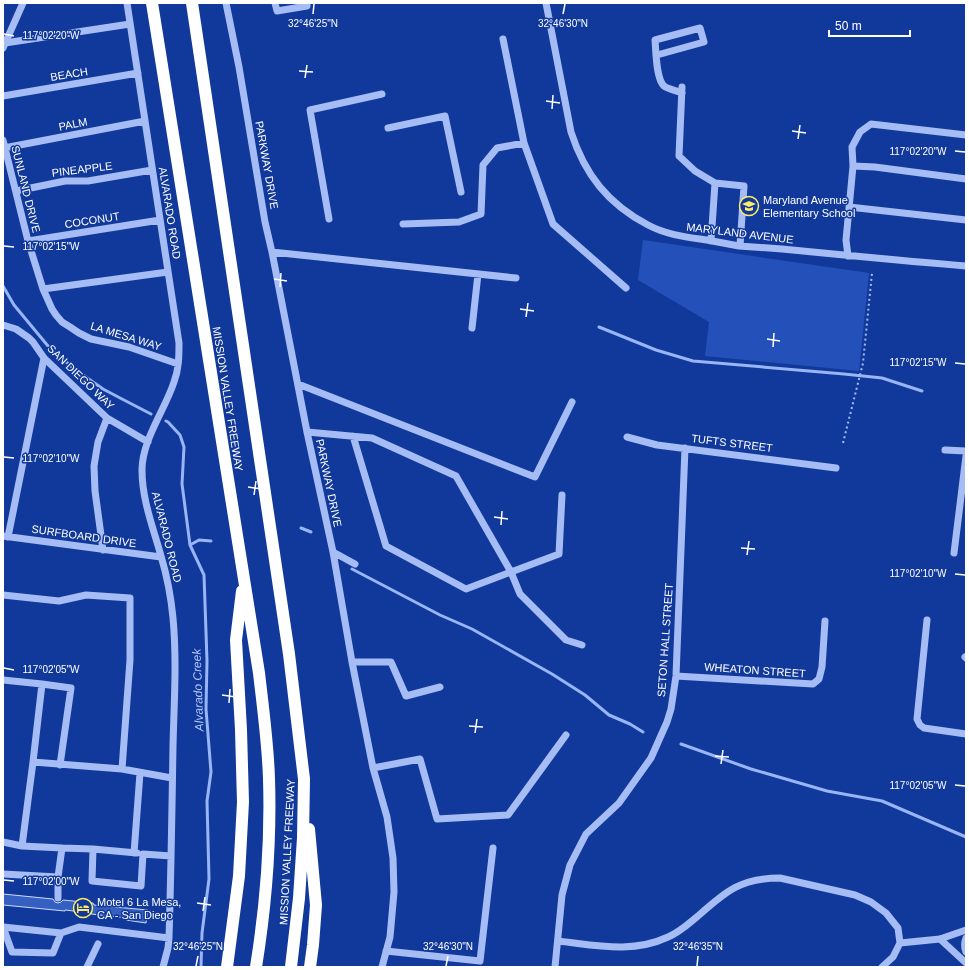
<svg xmlns="http://www.w3.org/2000/svg" width="969" height="970" font-family="Helvetica,sans-serif">
<rect width="100%" height="100%" fill="#11399b"/>
<path fill="#2451b9" d="M 643,240 L 869,273 L 859,371 L 705,356 L 709,322 L 638,280 Z"/>
<g fill="none" stroke-linecap="round" stroke-linejoin="round">
<path stroke="#97b5f7" stroke-width="3" d="M 3,286 L 14,305 L 48,346 L 73,368 L 103,389 L 122,399 L 151,414
M 599,327 L 656,350 L 693,361 L 844,374 L 882,378 L 922,391
M 166,421 L 168,422 L 180,435 L 184,447 L 182,484 L 190,545 L 204,575 L 207,661 L 206,709 L 211,772 L 207,801 L 209,879 L 202,933 L 201,967
M 301,528 L 311,532
M 190,545 L 199,540 L 211,541
M 352,569 L 440,615 L 472,629 L 552,674 L 585,695 L 609,715 L 630,724 L 643,732
M 681,744 L 751,769 L 827,791 L 882,801 L 966,837"/>
</g>
<path fill="#355fc1" stroke="#cddcfe" d="M 3,894 L 53,899 L 55,902 L 58,903 L 61,902 L 63,900 L 93,903 L 94,905 L 148,910 L 146,923 L 126,920 L 126,918 L 91,914 L 91,913 L 65,910 L 65,911 L 3,905 Z"/>
<g fill="none" stroke-linecap="round" stroke-linejoin="round">
<path stroke="#a5bdf4" stroke-width="2" stroke-dasharray="2 3" stroke-linecap="butt" d="M 843,443 L 863,363 L 872,273"/>
<path stroke="#a5bdf4" stroke-width="7" d="M 127,3 L 179,343 C 179,356 179,369 174,382 C 165,410 142,440 142,470 C 142,500 153,527 161,556 C 167,576 171,597 173,618 C 177,661 174,704 173,746 C 172,810 171,874 169,938 L 168,948 L 163,967
M 226,3 L 239,67 L 265,222 L 272,252 L 307,432 L 333,552 L 352,662 L 373,768 L 387,817 L 393,858 L 394,892 L 390,937 L 382,967
M 275,3 L 277,11 L 307,6 L 307,3
M 546,3 L 571,132 C 585,175 608,204 648,225 C 667,235 686,237 707,240 C 718,242 728,244 739,246 C 753,247 768,248 782,249 C 843,255 905,261 966,266
M 5,43 L 130,24
M 3,48 L 23,3
M 657,55 L 704,42 L 700,28 L 655,40 C 656,51 656,79 664,86 C 667,89 678,91 682,93
M 682,87 L 679,156 L 695,171 L 715,183
M 3,96 L 138,73
M 388,128 L 445,116 L 461,192
M 3,140 L 28,241 L 43,289 L 52,309 L 56,315 L 62,322 L 70,327 L 79,333 L 91,339 L 129,347 L 178,364
M 524,143 L 553,224 L 626,288
M 4,148 L 145,121
M 853,166 L 875,167 L 966,179
M 16,191 L 65,181 L 88,181 L 152,170
M 849,207 L 966,220
M 329,219 L 310,110 L 382,94
M 403,224 L 459,222 L 481,214 L 483,165 L 497,148 L 524,143 L 503,39
M 28,241 L 160,220
M 711,241 L 715,183 L 744,186 L 740,246
M 272,252 L 516,278
M 848,256 L 846,240 L 853,166 L 852,147 L 860,132 L 871,124 L 966,135
M 43,289 L 168,272
M 3,325 L 16,329 L 29,338 L 33,342 L 44,358 L 107,418 L 148,442
M 472,328 L 478,274
M 298,384 L 535,477 L 572,402
M 307,432 L 372,438 L 456,476 L 511,572 L 559,554 L 562,495
M 353,436 L 386,546 L 466,589 L 511,572 L 520,594 L 566,640 L 582,645
M 627,437 L 657,445 L 836,468
M 945,450 L 966,451
M 3,536 L 161,557
M 8,537 L 44,358
M 103,550 L 95,491 L 94,466 L 98,442 L 107,418
M 333,552 L 355,564
M 954,553 L 966,456
M 3,595 L 59,601 L 86,595 L 130,598 L 130,660 L 122,769 L 172,778
M 927,620 L 917,719 L 920,725 L 924,728 L 966,734
M 965,657 L 966,658
M 352,662 L 391,662 L 406,696 L 440,687
M 676,676 L 813,684 L 819,679 L 822,667 L 825,621
M 3,680 L 42,684 L 33,762
M 42,684 L 71,688 L 60,765
M 373,768 L 420,759 L 437,819 L 508,815 L 566,735
M 3,842 L 22,846 L 62,848 L 58,877
M 22,846 L 33,762 L 122,769
M 62,848 L 93,849 L 92,881 L 141,886 L 143,854 L 171,856
M 93,849 L 137,853
M 134,853 L 140,773
M 3,874 L 58,877 L 58,898
M 61,933 L 53,953 L 12,952 L 3,927 L 61,933 L 79,927 L 169,938
M 966,938 C 964,943 964,947 966,952
M 940,939 L 966,963
M 558,941 C 595,945 632,954 668,937 C 680,932 688,924 698,916 C 726,891 741,878 780,878 L 855,895 L 871,902 L 886,913 L 898,928 L 900,943
M 386,951 L 480,961 L 493,848
M 87,967 L 98,944
M 555,967 L 562,895 L 570,865 L 586,834 L 619,803 L 651,758 L 667,722 L 671,709 L 676,676 L 685,448
M 882,967 L 893,957 L 900,943 L 940,939 L 966,930"/>
<path stroke="#fff" stroke-width="12" d="M 152,3 L 259,673 C 263,708 268,744 269,779 C 271,842 266,905 256,967
M 192,3 L 289,654 L 304,779 L 303,838 L 299,898 L 291,967
M 309,829 L 316,905 L 313,945 L 310,967
M 227,967 L 239,876 L 243,802 L 241,730 L 236,640 L 242,591"/>
</g>
<path fill="none" stroke="#fff" stroke-width="1.5" d="M 313,14 L 314,4M 563,14 L 565,4M 4,34 L 14,36M 299,71 L 313,72M 305,78 L 307,65M 546,101 L 560,103M 552,109 L 553,95M 792,131 L 806,133M 798,139 L 800,125M 955,151 L 965,152M 4,246 L 14,247M 274,279 L 287,281M 280,287 L 281,273M 520,309 L 534,311M 526,317 L 528,303M 767,339 L 780,341M 773,347 L 774,333M 955,363 L 965,364M 4,457 L 14,458M 248,487 L 262,489M 254,495 L 256,481M 494,517 L 508,519M 501,525 L 502,511M 741,548 L 755,549M 747,555 L 749,541M 955,574 L 965,575M 4,668 L 14,670M 222,695 L 236,697M 229,703 L 230,689M 469,726 L 483,727M 475,733 L 477,719M 715,756 L 729,757M 721,764 L 723,750M 955,785 L 965,786M 4,880 L 14,881M 197,903 L 211,905M 203,911 L 205,897M 196,966 L 198,956M 446,966 L 448,956M 697,966 L 698,956"/>
<defs>
<symbol id="school-ring" viewBox="-11 -11 22 22"><circle r="9.5" fill="#11399b" stroke="#ffea68" stroke-width="1.5"/><path d="M0-5L7-2L0 1L-7-2ZM-4 1L0 2.5L4 1V4Q0 6-4 4Z" fill="#ffea68"/></symbol>
<symbol id="hotel-ring" viewBox="-11 -11 22 22"><circle r="9.5" fill="#11399b" stroke="#ffea68" stroke-width="1.5"/><path d="M-6-4.5h1.5V1H6V5H4.5V3h-9V5H-6ZM-4 0a1.8 1.8 0 1 1 3.6 0ZM.5 0V-2.5h3Q6-2.5 6 0Z" fill="#ffea68"/></symbol>
</defs>
<g fill-rule="evenodd">
<use href="#school-ring" x="738" y="195" width="22" height="22"/>
<use href="#hotel-ring" x="72" y="897" width="22" height="22"/>
</g>
<g text-anchor="middle" stroke-width="3" stroke-linejoin="round" paint-order="stroke">
<g font-size="11" fill="#fff" stroke="#11399b">
<text transform="translate(69 74) rotate(-9)" y="4">BEACH</text>
<text transform="translate(73 124) rotate(-11)" y="4">PALM</text>
<text transform="translate(267 165) rotate(80)" y="4">PARKWAY DRIVE</text>
<text transform="translate(82 169) rotate(-7)" y="4">PINEAPPLE</text>
<text transform="translate(26 189) rotate(76)" y="4">SUNLAND DRIVE</text>
<text transform="translate(170 213) rotate(81)" y="4">ALVARADO ROAD</text>
<text transform="translate(92 220) rotate(-9)" y="4">COCONUT</text>
<text transform="translate(740 233) rotate(7)" y="4">MARYLAND AVENUE</text>
<text transform="translate(126 336) rotate(17)" y="4">LA MESA WAY</text>
<text transform="translate(81 377) rotate(44)" y="4">SAN DIEGO WAY</text>
<text transform="translate(228 399) rotate(81)" y="4">MISSION VALLEY FREEWAY</text>
<text transform="translate(732 443) rotate(7)" y="4">TUFTS STREET</text>
<text transform="translate(329 483) rotate(78)" y="4">PARKWAY DRIVE</text>
<text transform="translate(84 536) rotate(8)" y="4">SURFBOARD DRIVE</text>
<text transform="translate(167 537) rotate(76)" y="4">ALVARADO ROAD</text>
<text transform="translate(665 640) rotate(-86)" y="4">SETON HALL STREET</text>
<text transform="translate(755 670) rotate(4)" y="4">WHEATON STREET</text>
<text transform="translate(287 852) rotate(-87)" y="4">MISSION VALLEY FREEWAY</text>
</g>
<g font-size="11" fill="#fff" stroke="#11399b" text-anchor="start">
<text x="763" y="204">Maryland Avenue<tspan x="763" dy="13">Elementary School</tspan></text>
<text x="97" y="906">Motel 6 La Mesa,<tspan x="97" dy="13">CA - San Diego</tspan></text>
</g>
<g font-size="12" font-style="italic" fill="#b2c8fb" stroke="#11399b">
<text transform="translate(198 690) rotate(-92)" y="4">Alvarado Creek</text>
</g>
</g>
<g font-size="10" text-anchor="middle" fill="#fff" stroke="#11399b" stroke-width="3" stroke-linejoin="round" paint-order="stroke">
<text x="313" y="27">32°46'25"N</text>
<text x="563" y="27">32°46'30"N</text>
<text x="51" y="39">117°02'20"W</text>
<text x="918" y="155">117°02'20"W</text>
<text x="51" y="250">117°02'15"W</text>
<text x="918" y="366">117°02'15"W</text>
<text x="51" y="462">117°02'10"W</text>
<text x="918" y="577">117°02'10"W</text>
<text x="51" y="673">117°02'05"W</text>
<text x="918" y="789">117°02'05"W</text>
<text x="51" y="885">117°02'00"W</text>
<text x="198" y="950">32°46'25"N</text>
<text x="448" y="950">32°46'30"N</text>
<text x="698" y="950">32°46'35"N</text>
</g>
<rect width="969" height="970" fill="none" stroke="#ffffff" stroke-width="8"/>
<path d="M829 30v6h81v-6" fill="none" stroke="#ffffff" stroke-width="2"/>
<text x="835" y="30" font-size="12" fill="#ffffff" stroke="#11399b" stroke-width="3" paint-order="stroke">50 m</text>
</svg>
